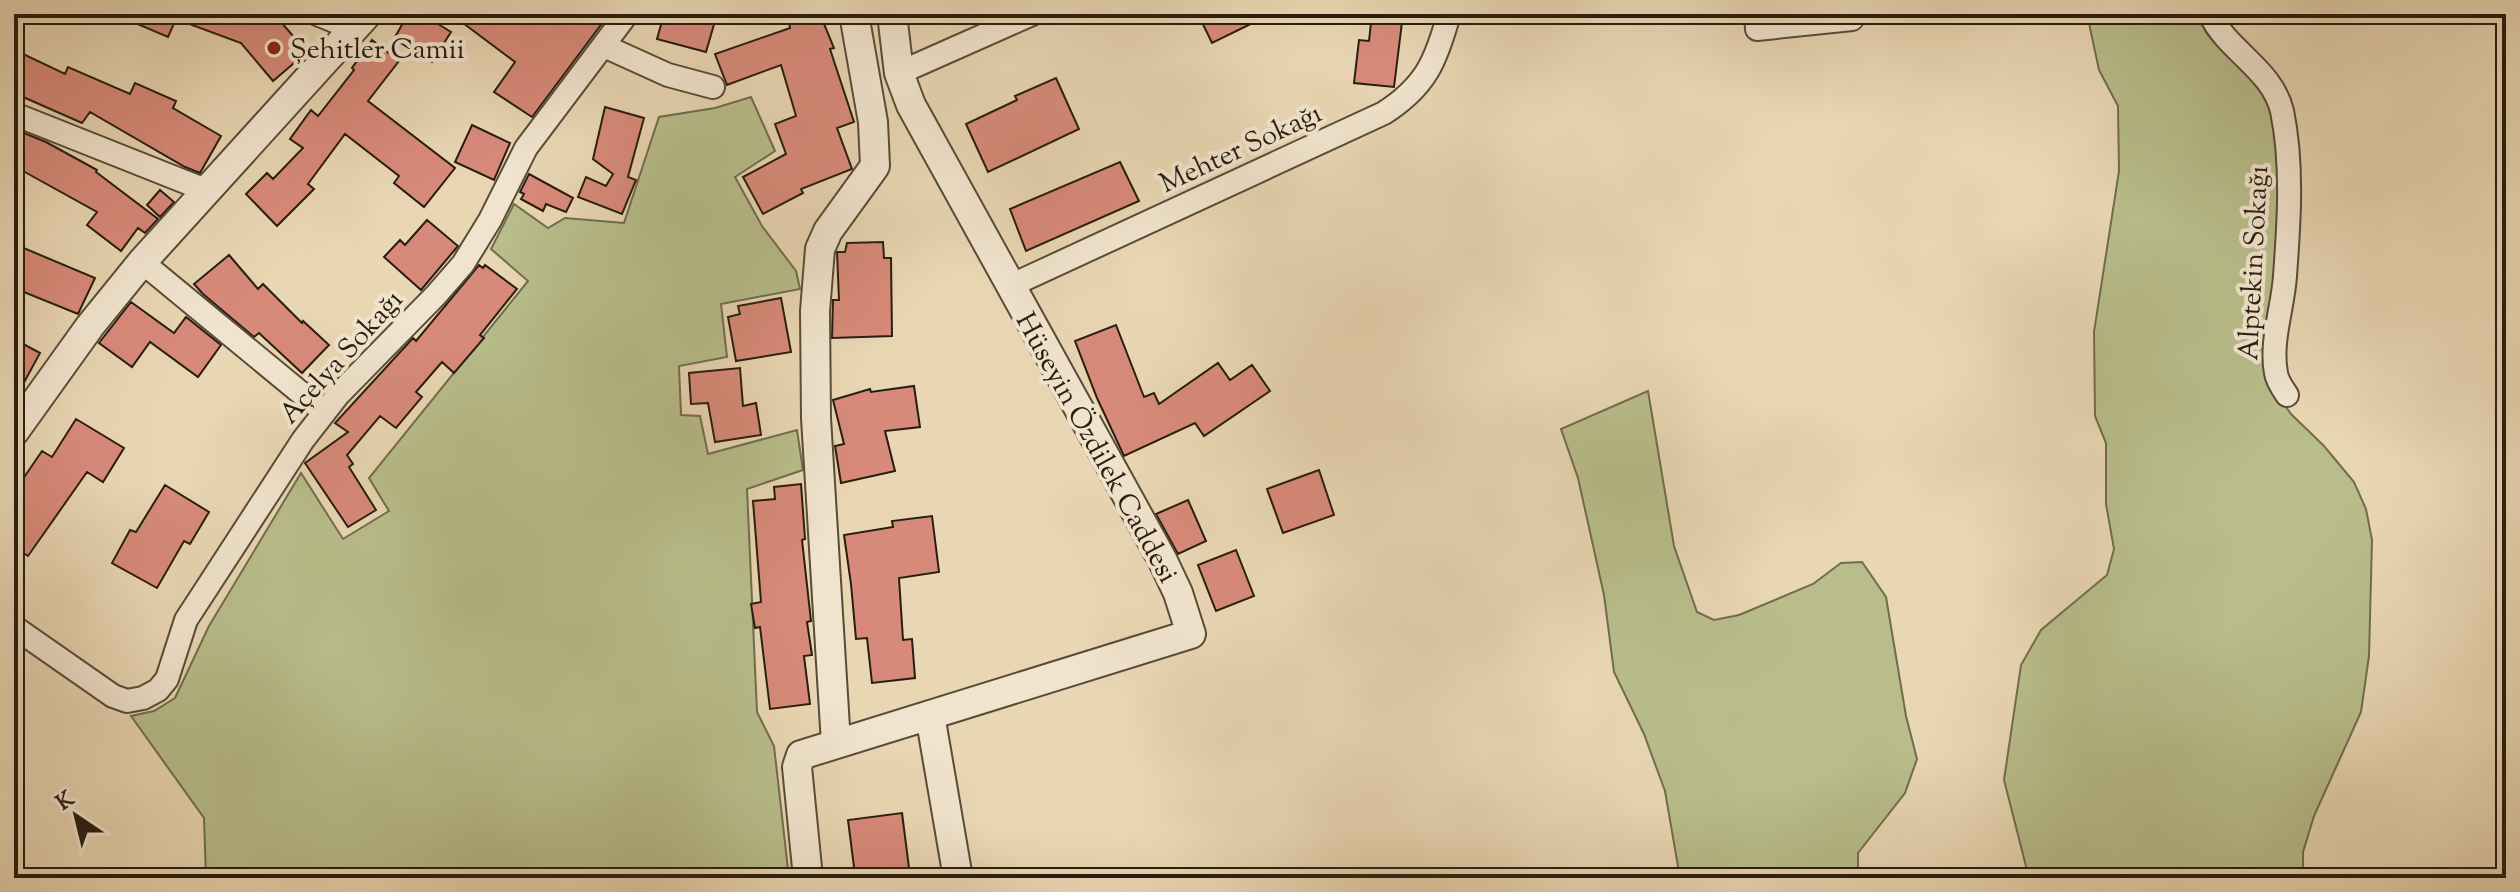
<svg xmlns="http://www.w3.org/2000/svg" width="2520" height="892" font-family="'Sorts Mill Goudy',serif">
<rect width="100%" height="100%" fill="#e9d6b3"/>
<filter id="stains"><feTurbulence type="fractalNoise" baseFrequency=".0025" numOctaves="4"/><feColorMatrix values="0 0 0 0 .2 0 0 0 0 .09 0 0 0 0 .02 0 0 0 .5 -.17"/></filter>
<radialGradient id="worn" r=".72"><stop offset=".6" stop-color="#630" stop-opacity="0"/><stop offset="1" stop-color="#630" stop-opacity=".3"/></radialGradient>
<path fill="#b8bd8b" stroke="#706d4d" stroke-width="2" d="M 2087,14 L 2197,14 L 2207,34 L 2258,85 L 2268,103 L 2276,136 L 2279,196 L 2272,387 L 2291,414 L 2324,446 L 2354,482 L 2366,509 L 2372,540 L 2369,656 L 2361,712 L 2314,816 L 2303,852 L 2303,878 L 2029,878 L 2004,780 L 2021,665 L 2041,630 L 2107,575 L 2114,549 L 2106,504 L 2106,443 L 2095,416 L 2094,332 L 2119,171 L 2118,106 L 2099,70 Z
M 751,97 L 775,151 L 735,177 L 762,226 L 796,271 L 800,289 L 721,304 L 727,357 L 679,366 L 681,415 L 700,416 L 708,454 L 797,430 L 803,470 L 747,489 L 757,712 L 774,746 L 789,878 L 206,878 L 204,818 L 131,716 L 154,711 L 175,698 L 209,626 L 301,473 L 343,539 L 389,511 L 369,478 L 528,281 L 491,249 L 514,204 L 548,228 L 565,218 L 624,223 L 659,117 L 715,108 Z
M 1648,391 L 1674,546 L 1697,612 L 1714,620 L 1739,615 L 1813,584 L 1841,563 L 1862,562 L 1886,597 L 1906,716 L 1917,759 L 1905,793 L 1858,853 L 1858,878 L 1680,878 L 1665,791 L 1644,734 L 1614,672 L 1604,595 L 1578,478 L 1561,429 Z"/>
<path fill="#d88a7a" stroke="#281d0f" stroke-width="2" d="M 114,14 L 274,14 L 307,52 L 273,81 L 241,43 L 176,19 L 168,37 Z
M 408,14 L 422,14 L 451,32 L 432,62 L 394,39 Z
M 451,14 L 609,14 L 532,117 L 494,92 L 515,62 Z
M 664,14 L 717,14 L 706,52 L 657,39 Z
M 788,14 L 820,14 L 834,48 L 830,49 L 854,122 L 837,128 L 852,169 L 801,189 L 803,193 L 763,214 L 743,177 L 786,154 L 775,124 L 796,116 L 794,109 L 781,65 L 727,85 L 715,54 L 790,28 Z
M 1198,14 L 1271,14 L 1212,43 Z
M 1372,14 L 1403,14 L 1394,87 L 1354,83 L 1359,40 L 1369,41 Z
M 372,40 L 399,61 L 368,101 L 455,168 L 424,207 L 394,183 L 399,176 L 345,134 L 308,184 L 314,189 L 277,226 L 246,194 L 267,173 L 273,179 L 303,148 L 290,139 L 311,110 L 318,116 L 354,70 L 352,68 Z
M 23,54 L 65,74 L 68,67 L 130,94 L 135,83 L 176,101 L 173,108 L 221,136 L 200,173 L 185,167 L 90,112 L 82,123 L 14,93 L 14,74 Z
M 1056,78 L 1079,129 L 988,172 L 966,124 L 1017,100 L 1015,96 Z
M 605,107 L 644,118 L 628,177 L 636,180 L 622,214 L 578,197 L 586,177 L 606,186 L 613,174 L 593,159 Z
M 472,125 L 510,143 L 494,180 L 455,162 Z
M 14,129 L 46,142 L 97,170 L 96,172 L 158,219 L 145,233 L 138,228 L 121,251 L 87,225 L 97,212 L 14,166 Z
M 1120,162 L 1139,201 L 1026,251 L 1010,209 Z
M 529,174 L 573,198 L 566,212 L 546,204 L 543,211 L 521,199 L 524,194 L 520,192 Z
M 160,190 L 174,202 L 160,217 L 147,205 Z
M 427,220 L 458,246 L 421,290 L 384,257 L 400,240 L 405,245 Z
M 883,242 L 884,258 L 891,258 L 892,336 L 832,338 L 833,300 L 839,300 L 837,252 L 845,252 L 847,243 Z
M 14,244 L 95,278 L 78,314 L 14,288 Z
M 229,255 L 258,289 L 263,284 L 302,323 L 303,321 L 329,345 L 302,373 L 259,333 L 254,337 L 203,294 L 194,284 Z
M 479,265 L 483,268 L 485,265 L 517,289 L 480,335 L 484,338 L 454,373 L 442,362 L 416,392 L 422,397 L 396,428 L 380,416 L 347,455 L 353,464 L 349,467 L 376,510 L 348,527 L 305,463 L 348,432 L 335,423 L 413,338 L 416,341 Z
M 781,298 L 791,352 L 736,361 L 728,317 L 740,314 L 738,306 Z
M 131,302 L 174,333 L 186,317 L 221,345 L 198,377 L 150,342 L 132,367 L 99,343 Z
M 1116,325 L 1144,397 L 1154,393 L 1159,404 L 1218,363 L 1230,380 L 1252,365 L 1270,391 L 1204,436 L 1195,423 L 1124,456 L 1097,398 L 1075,341 Z
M 14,339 L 40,353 L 14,401 Z
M 740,368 L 743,406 L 756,403 L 761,435 L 715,442 L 708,403 L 691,404 L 689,373 Z
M 914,386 L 920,427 L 885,431 L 895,471 L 841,483 L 835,446 L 844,444 L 833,400 L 870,389 L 871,392 Z
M 76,419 L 124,448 L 103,482 L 87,472 L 28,556 L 14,547 L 14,492 L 42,451 L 52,457 Z
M 1319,470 L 1334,515 L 1283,533 L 1267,489 Z
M 801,484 L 805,539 L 802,540 L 811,621 L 807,622 L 812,655 L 804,656 L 810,704 L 770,709 L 760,627 L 755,628 L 751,604 L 761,602 L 753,501 L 775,499 L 774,487 Z
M 165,485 L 209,512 L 190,544 L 184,541 L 157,588 L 112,563 L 130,530 L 136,532 Z
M 1188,500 L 1206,541 L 1178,554 L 1156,514 Z
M 932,516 L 939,572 L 899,578 L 903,640 L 912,639 L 915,678 L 872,683 L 867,638 L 856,639 L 851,584 L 844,535 L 893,527 L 892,521 Z
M 1236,550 L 1254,596 L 1216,611 L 1198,565 Z
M 902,813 L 909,868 L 855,875 L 848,820 Z"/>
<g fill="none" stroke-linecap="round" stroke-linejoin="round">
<defs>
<path id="minor" d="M 317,14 L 354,29
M 1756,14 L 1757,29 L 1852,19 L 1853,14
M 2210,14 C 2227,51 2272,69 2282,111 C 2293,164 2289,222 2285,276 C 2283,307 2270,342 2276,373 C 2277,381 2283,389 2287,395
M 604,46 L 668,75 L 713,87
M 899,73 L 1032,14
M 14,114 L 208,191
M 142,262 L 324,412
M 1010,286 L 1384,113 C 1426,86 1436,61 1449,14
M 14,627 L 113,696 L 127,701 L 143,698 L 158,690 L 167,679 L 186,620 L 303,440 L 338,395 L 436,295 L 463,264 L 490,220 L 526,148 L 627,14"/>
<path id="tertiary" d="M 14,432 L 90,326 L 142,262 L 367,14
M 930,715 L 958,878
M 836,744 L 816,418 L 815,311 L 820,249 L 828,231 L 875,166 L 873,122 L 854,14
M 808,878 L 797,767 L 801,755 L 1191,634 L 1178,593 L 1162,559 L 911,105 L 899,73 L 892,14"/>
</defs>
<use href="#minor" stroke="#584b38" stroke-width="26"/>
<use href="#tertiary" stroke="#584b38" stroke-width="32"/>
<use href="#minor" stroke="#f1e4ce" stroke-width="22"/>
<use href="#tertiary" stroke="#f1e4ce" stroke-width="28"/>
</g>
<circle fill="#8f2418" stroke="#f1e4ce" stroke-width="3" cx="274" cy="48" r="8"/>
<g text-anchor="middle" stroke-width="8" stroke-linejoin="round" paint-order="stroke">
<g font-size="28" fill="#281d0f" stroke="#f1e4ce" text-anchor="start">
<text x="290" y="58">Şehitler Camii</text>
</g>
<g font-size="28" fill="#281d0f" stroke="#f1e4ce">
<text transform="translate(1240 147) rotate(-25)" y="10">Mehter Sokağı</text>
<text transform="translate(2252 263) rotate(-87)" y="10">Alptekin Sokağı</text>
<text transform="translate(340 356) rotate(-48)" y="10">Açelya Sokağı</text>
<text transform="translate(1098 447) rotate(61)" y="10">Hüseyin Özdilek Caddesi</text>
</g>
</g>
<rect width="2520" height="892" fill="none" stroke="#e9d6b3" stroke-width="48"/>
<rect x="16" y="16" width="2488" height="860" fill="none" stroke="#281d0f" stroke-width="4"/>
<rect x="24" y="24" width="2472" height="844" fill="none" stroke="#281d0f" stroke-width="2"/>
<g transform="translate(76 816) rotate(325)" stroke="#f1e4ce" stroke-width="6" paint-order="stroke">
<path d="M0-6L14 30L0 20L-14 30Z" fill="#281d0f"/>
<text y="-12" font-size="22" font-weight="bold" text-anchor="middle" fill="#281d0f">K</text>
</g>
<rect width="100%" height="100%" filter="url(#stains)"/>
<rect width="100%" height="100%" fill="url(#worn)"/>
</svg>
